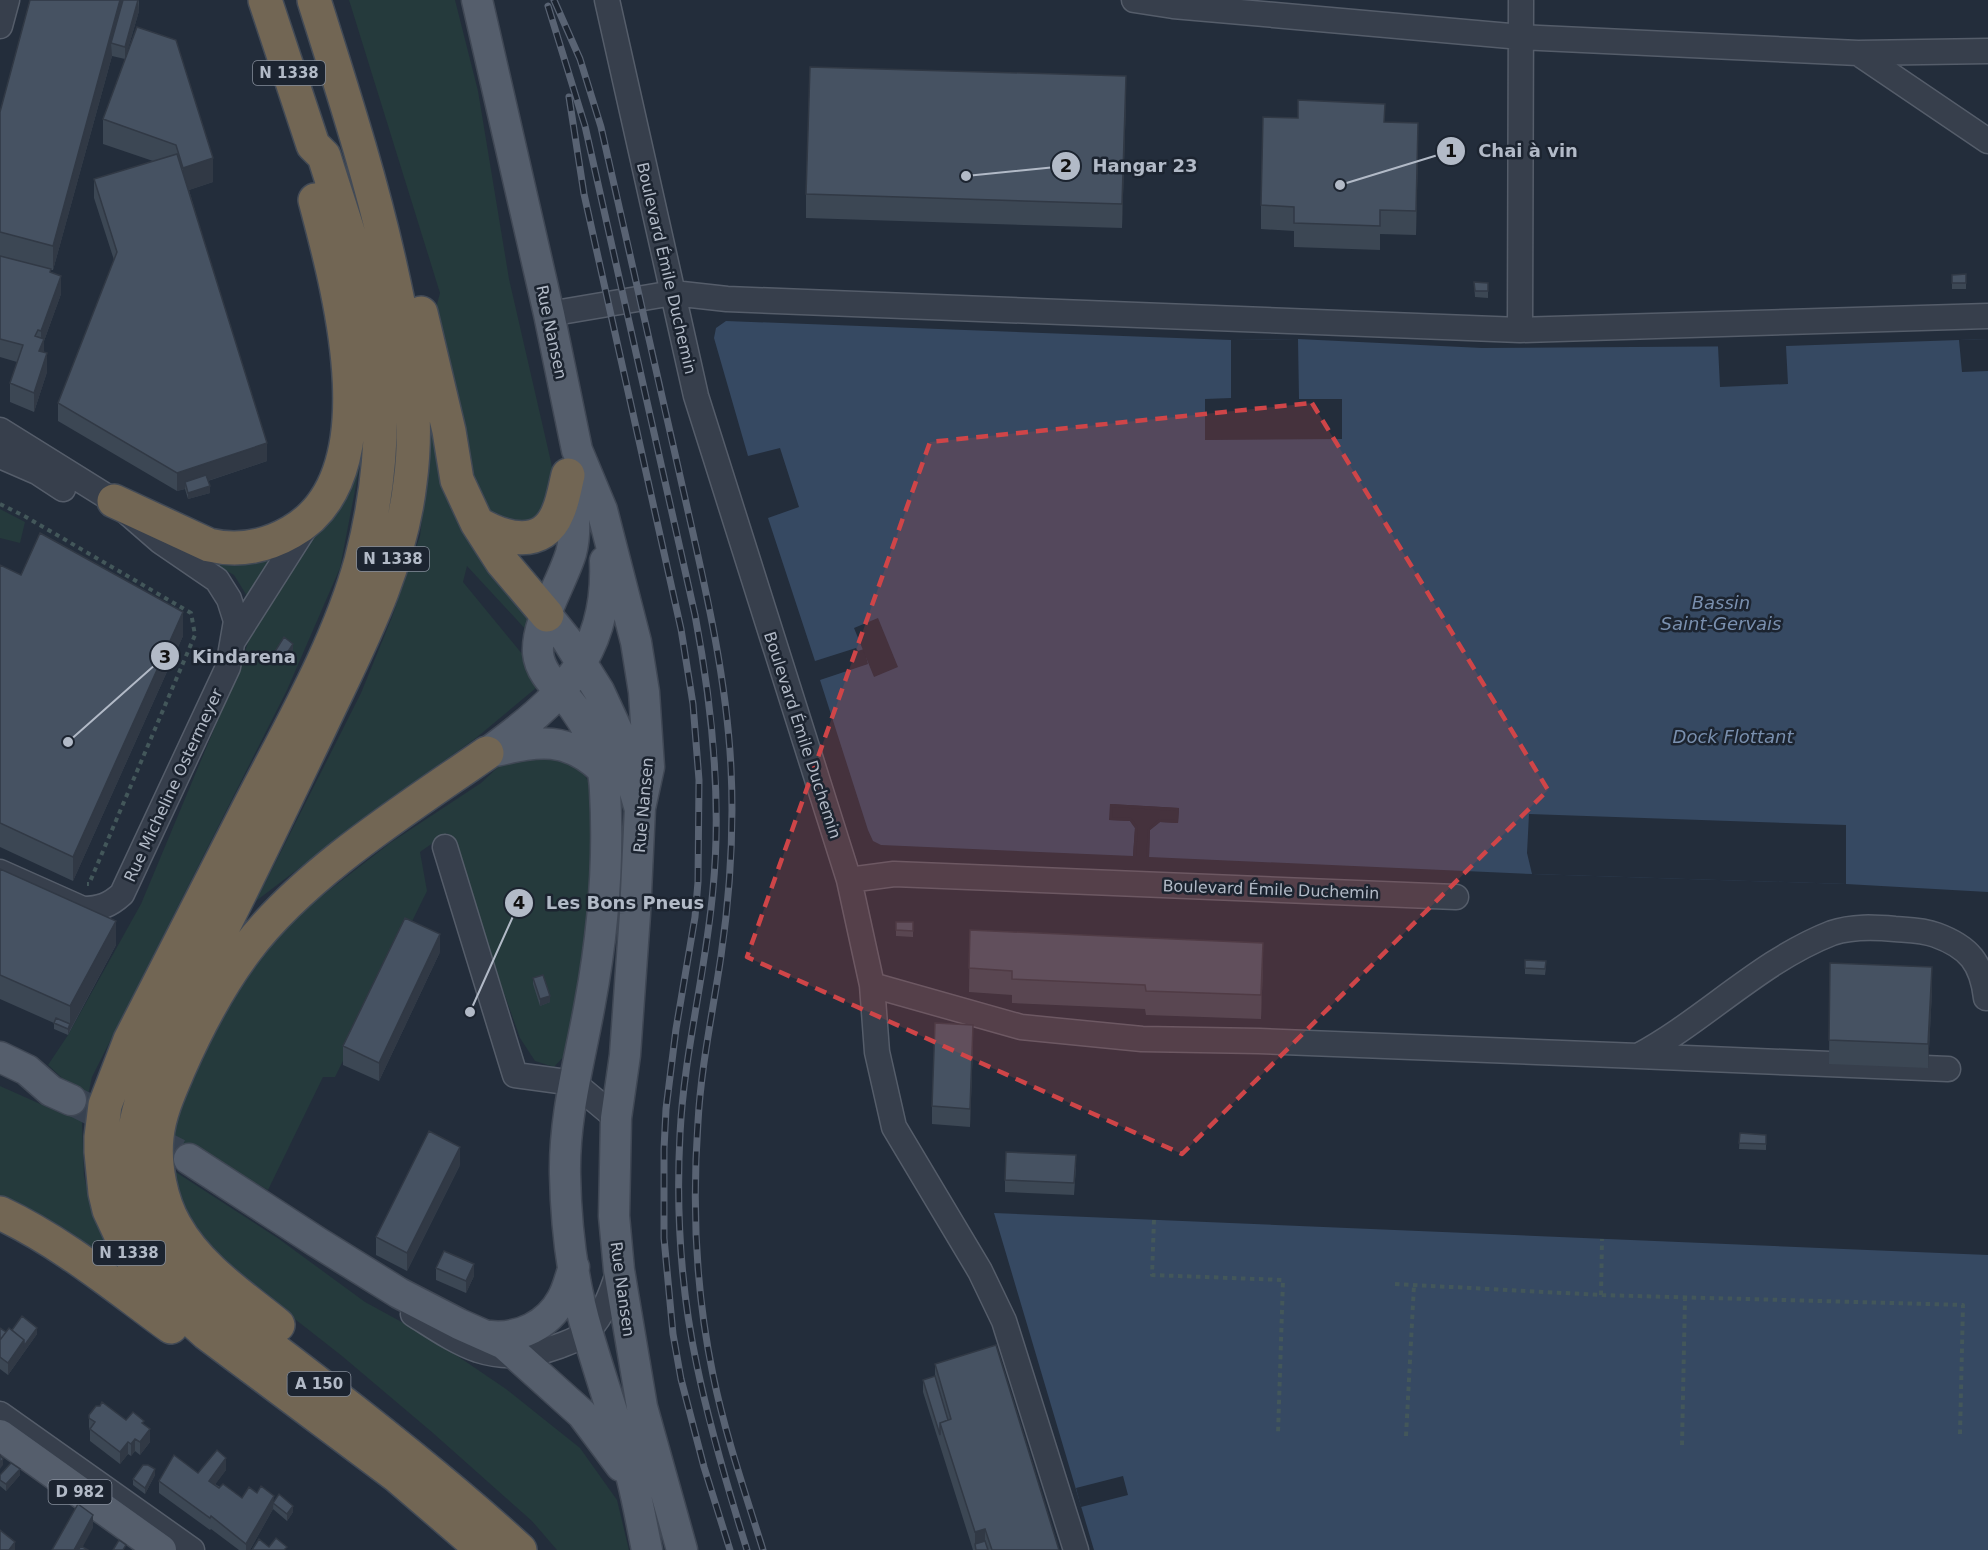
<svg xmlns="http://www.w3.org/2000/svg" width="1988" height="1550" font-family="'DejaVu Sans',sans-serif">
<rect width="100%" height="100%" fill="#232d3b"/>
<path fill="#253a3c" d="M 349,0 L 455,0 L 478,91 L 509,279 L 551,462 C 552,469 555,479 553,486 C 552,491 547,498 545,503 C 527,538 498,521 477,498 L 436,308 L 440,293 Z
M 363,387 L 364,444 L 340,568 L 287,690 L 92,1077 L 82,1123 L 84,1176 L 94,1218 L 124,1273 L 0,1199 L 0,1086 L 65,1115 L 77,1092 L 48,1065 L 68,1035 L 141,904 L 235,679 L 255,623 L 247,596 L 234,575 L 214,564 L 216,558 L 293,543 Z
M 432,428 L 533,619 L 528,632 L 467,566 L 463,582 L 523,655 L 536,688 L 476,738 L 369,815 L 256,901 L 361,693 L 392,617 L 420,536 Z
M 0,509 L 25,522 L 20,543 L 0,538 Z
M 542,751 L 582,771 L 598,798 L 597,897 L 571,1049 L 554,1067 L 535,1061 L 520,1038 L 447,833 L 420,852 L 427,891 L 335,1077 L 323,1077 L 268,1190 L 170,1137 L 181,1091 L 246,973 L 292,919 L 390,843 L 481,783 L 510,756 Z
M 171,1169 L 279,1239 L 365,1302 L 431,1338 L 506,1389 L 580,1448 L 617,1500 L 629,1550 L 557,1550 L 532,1521 L 433,1433 L 342,1356 L 213,1255 L 178,1210 Z"/>
<path fill="#364962" d="M 726,321 L 1231,340 L 1298,339 L 1482,348 L 1786,346 L 1988,339 L 1988,892 L 1846,884 L 1532,874 L 1149,857 L 1150,830 L 1160,822 L 1178,823 L 1179,808 L 1110,804 L 1110,820 L 1130,821 L 1135,828 L 1133,856 L 881,845 L 873,841 L 868,830 L 820,680 L 868,664 L 864,649 L 858,651 L 856,648 L 815,661 L 768,518 L 799,507 L 780,448 L 748,456 L 714,338 L 716,328 Z
M 994,1213 L 1988,1255 L 1988,1550 L 1094,1550 Z"/>
<path fill="#232d3b" d="M 1298,339 L 1299,399 L 1342,399 L 1342,439 L 1205,440 L 1205,399 L 1231,398 L 1231,340 Z
M 1988,339 L 1988,371 L 1962,372 L 1959,340 Z
M 1718,346 L 1786,346 L 1788,384 L 1720,387 Z
M 878,618 L 898,667 L 874,677 L 854,628 Z
M 1110,804 L 1179,808 L 1178,823 L 1160,822 L 1150,830 L 1149,857 L 1146,857 L 1148,829 L 1159,819 L 1176,820 L 1176,811 L 1113,807 L 1112,817 L 1131,818 L 1138,827 L 1136,856 L 1133,856 L 1135,828 L 1130,821 L 1109,820 Z
M 1529,814 L 1846,825 L 1846,884 L 1532,874 L 1527,853 Z
M 1123,1476 L 1128,1495 L 1081,1507 L 1076,1488 Z"/>
<g fill="none" stroke-linecap="round" stroke-linejoin="round">
<path stroke="#384250" stroke-width="30" stroke-dasharray="30 15" stroke-linecap="butt" d="M 71,1100 L 189,1159"/>
<defs>
<path id="minor" d="M 607,0 L 696,396 L 849,880 L 872,985 L 877,1052 L 894,1127 L 980,1271 L 1004,1321 L 1076,1550
M 1134,0 L 1173,6 L 1521,37 L 1858,53 L 1988,51
M 0,26 L 7,0
M 1858,53 L 1988,141
M 549,314 L 673,293 L 727,299 L 1520,330 L 1988,316
M 1520,330 L 1521,0
M 0,430 L 114,501 L 160,541 L 217,580 L 229,599 L 236,621 L 228,667 L 122,894 C 110,905 100,909 83,909 L 0,872
M 0,456 L 37,472 L 63,489
M 233,641 L 306,526
M 445,847 L 515,1075 L 574,1083 L 616,1118
M 849,880 L 894,874 L 1456,897
M 872,985 L 1021,1027 L 1142,1039 L 1259,1041 L 1638,1056 C 1705,1020 1760,961 1832,933 C 1852,926 1874,927 1895,929 C 1909,930 1923,930 1936,935 C 1969,947 1982,963 1986,998
M 1638,1056 L 1948,1069
M 413,1314 C 434,1327 455,1342 478,1350 C 506,1359 532,1356 559,1346 C 569,1342 580,1339 588,1331 C 604,1314 612,1292 619,1270
M 0,1414 L 192,1550"/>
<path id="major" d="M 477,0 L 549,314 L 577,450 L 602,510 L 636,642 L 644,692 L 649,767 L 640,808 L 635,914 L 625,1055 L 616,1118 L 614,1216 L 619,1270 L 642,1407 L 682,1550
M 568,475 C 572,501 578,527 571,553 C 562,583 536,622 538,653 C 540,676 562,691 574,708 C 592,733 604,760 605,791 C 609,861 603,933 590,1003 C 580,1060 564,1115 565,1174 C 566,1226 573,1284 588,1334 C 602,1382 619,1430 632,1479 C 638,1502 642,1526 647,1550
M 547,615 L 567,640 L 599,691 L 617,730 L 639,806
M 496,751 C 539,741 567,736 602,769
M 487,753 C 558,701 609,657 605,561
M 0,1057 L 27,1070 L 51,1091 L 71,1100
M 189,1159 L 317,1242 L 399,1293 L 459,1324 L 504,1344 L 582,1414 L 621,1466
M 490,1336 C 519,1339 548,1325 562,1299 C 568,1289 570,1277 574,1267
M 0,1435 L 161,1550"/>
<path id="highway" d="M 265,0 L 313,145 L 324,156 C 344,221 369,286 377,353 C 385,423 379,493 361,561 C 338,645 289,729 249,807 C 209,884 170,962 130,1040 L 105,1105 L 101,1137 L 101,1152 L 105,1193 L 109,1210 L 129,1253 L 142,1275 L 206,1333 L 397,1476 L 483,1550
M 314,0 C 342,89 371,178 391,269 C 407,340 420,410 410,483 C 400,571 357,649 320,728 C 285,801 250,875 213,947 C 186,1001 145,1069 135,1129 C 128,1168 135,1207 156,1241 C 186,1291 251,1331 297,1367 C 373,1425 449,1485 520,1550
M 421,313 L 449,431 L 457,480 L 477,523 L 502,562 L 547,615
M 114,501 L 209,545 C 239,552 265,547 291,532 C 391,476 338,287 315,200
M 477,523 C 504,539 543,550 558,512 C 563,501 565,487 568,475
M 0,1213 C 62,1242 116,1287 171,1327
M 278,1325 C 241,1295 199,1268 175,1225 C 161,1201 154,1165 157,1137 C 159,1114 170,1090 179,1069 C 197,1028 219,986 246,950 C 304,873 408,808 487,753"/>
</defs>
<use href="#minor" stroke="#555d6a" stroke-width="27"/>
<use href="#major" stroke="#404855" stroke-width="33"/>
<use href="#highway" stroke="#424a56" stroke-width="36"/>
<path stroke="#43575a" stroke-width="4" stroke-dasharray="4.5 4.5" stroke-linecap="butt" d="M 0,504 L 26,517 L 191,613 L 195,635 L 89,884 L 87,884
M 1154,1220 L 1152,1275 L 1283,1280 L 1278,1434
M 1395,1284 L 1601,1295 L 1963,1305 L 1960,1434
M 1601,1295 L 1602,1239
M 1406,1436 L 1414,1285
M 1682,1445 L 1685,1297"/>
<use href="#minor" stroke="#373f4c" stroke-width="24"/>
<use href="#major" stroke="#555e6c" stroke-width="30"/>
<use href="#highway" stroke="#726654" stroke-width="33"/>
<defs>
<path id="rail" d="M 554,0 L 580,59 L 601,127 C 627,240 652,354 678,467 C 700,566 726,666 731,768 C 734,831 730,894 721,956 C 713,1011 701,1066 698,1122 C 692,1206 696,1293 713,1375 C 725,1434 745,1492 763,1550
M 548,6 L 585,126 L 695,615 C 712,705 722,797 713,889 C 706,971 684,1052 680,1134 C 676,1211 681,1291 697,1366 C 710,1429 728,1489 747,1550
M 569,97 L 584,194 L 681,629 L 693,704 L 699,780 L 698,882 L 695,917 L 676,1029 L 666,1109 L 664,1149 L 664,1238 L 673,1334 L 681,1379 L 704,1467 L 730,1550"/>
</defs>
<use href="#rail" stroke="#596373" stroke-width="7"/>
<use href="#rail" stroke="#1c2430" stroke-width="4.5" stroke-dasharray="14" stroke-linecap="butt"/>
</g>
<path fill="#3c4754" d="M 139,0 L 139,11 L 125,59 L 112,56 L 53,270 L 51,270 L 51,272 L 61,294 L 44,341 L 44,352 L 47,372 L 34,412 L 10,402 L 10,383 L 17,362 L 0,357 L 0,112 Z
M 137,27 L 213,182 L 189,190 L 267,461 L 208,481 L 210,493 L 188,499 L 185,489 L 177,491 L 58,421 L 58,403 L 114,260 L 94,198 L 94,179 L 153,161 L 103,144 L 103,119 Z
M 1126,100 L 1122,228 L 806,218 L 806,194 Z
M 1385,122 L 1418,147 L 1416,235 L 1380,234 L 1380,250 L 1294,247 L 1294,231 L 1261,229 L 1261,205 Z
M 1966,274 L 1966,289 L 1952,289 L 1952,275 Z
M 1474,282 L 1488,283 L 1488,298 L 1475,297 Z
M 0,565 L 21,575 L 183,636 L 73,881 L 0,847 Z
M 293,650 L 283,665 L 274,659 L 274,653 Z
M 0,869 L 116,945 L 68,1035 L 54,1029 L 54,1023 L 0,999 Z
M 896,922 L 913,922 L 913,937 L 896,936 Z
M 970,930 L 1263,967 L 1261,1019 L 1146,1015 L 1145,1009 L 1012,1003 L 1012,995 L 969,992 Z
M 440,952 L 379,1081 L 343,1065 L 343,1046 Z
M 1525,960 L 1546,967 L 1545,975 L 1525,974 Z
M 1830,963 L 1932,991 L 1928,1068 L 1829,1064 Z
M 533,978 L 550,1002 L 540,1006 L 533,984 Z
M 973,1043 L 970,1127 L 932,1124 L 932,1106 Z
M 1740,1133 L 1766,1135 L 1766,1150 L 1739,1149 Z
M 460,1165 L 407,1271 L 376,1255 L 376,1237 Z
M 1076,1167 L 1074,1195 L 1005,1192 L 1005,1180 Z
M 436,1268 L 474,1276 L 466,1293 L 436,1280 Z
M 0,1328 L 6,1332 L 12,1330 L 37,1334 L 8,1375 L 0,1369 Z
M 935,1364 L 1059,1550 L 973,1550 L 923,1392 L 923,1380 L 935,1376 Z
M 89,1415 L 126,1420 L 144,1425 L 150,1442 L 140,1455 L 135,1451 L 131,1456 L 128,1454 L 120,1464 L 90,1441 L 90,1431 L 89,1427 Z
M 226,1470 L 215,1484 L 220,1487 L 242,1498 L 257,1493 L 274,1503 L 293,1512 L 287,1521 L 273,1509 L 250,1550 L 239,1550 L 211,1529 L 210,1530 L 159,1493 L 159,1481 L 198,1473 Z
M 0,1475 L 20,1475 L 6,1491 L 0,1486 Z
M 155,1475 L 145,1494 L 133,1485 L 133,1479 Z"/>
<path fill="#313945" d="M 120,0 L 125,0 L 111,43 L 112,56 L 53,270 L 53,246 Z
M 138,0 L 139,11 L 125,59 L 125,47 Z
M 1126,76 L 1126,100 L 1122,228 L 1122,204 Z
M 1418,123 L 1418,147 L 1416,235 L 1416,211 Z
M 213,158 L 213,182 L 183,192 L 183,168 Z
M 61,276 L 61,294 L 44,341 L 44,357 L 39,351 L 41,346 L 41,331 Z
M 47,353 L 47,372 L 34,412 L 34,393 Z
M 267,443 L 267,461 L 186,488 L 185,482 L 185,489 L 177,491 L 177,473 Z
M 210,486 L 210,493 L 188,499 L 188,493 Z
M 183,612 L 183,636 L 73,881 L 73,857 Z
M 293,644 L 293,650 L 283,665 L 283,659 Z
M 116,921 L 116,945 L 70,1030 L 70,1006 Z
M 440,934 L 440,952 L 379,1081 L 379,1063 Z
M 1263,943 L 1263,967 L 1261,1019 L 1261,995 Z
M 1932,967 L 1932,991 L 1928,1068 L 1928,1044 Z
M 550,996 L 550,1002 L 540,1006 L 540,999 Z
M 70,1024 L 70,1030 L 68,1035 L 68,1029 Z
M 973,1025 L 973,1043 L 970,1127 L 970,1109 Z
M 460,1147 L 460,1165 L 407,1271 L 407,1253 Z
M 474,1264 L 474,1276 L 466,1293 L 466,1281 Z
M 37,1328 L 37,1334 L 8,1375 L 8,1363 L 24,1340 Z
M 150,1429 L 150,1442 L 140,1455 L 140,1442 Z
M 135,1439 L 135,1451 L 131,1456 L 131,1444 Z
M 128,1442 L 128,1454 L 120,1464 L 120,1452 Z
M 226,1458 L 226,1470 L 209,1493 L 209,1481 Z
M 3,1459 L 3,1465 L 0,1469 L 0,1463 Z
M 20,1469 L 20,1475 L 6,1491 L 6,1484 Z
M 155,1469 L 155,1475 L 145,1494 L 145,1488 Z
M 274,1496 L 273,1509 L 250,1550 L 246,1550 L 246,1544 Z
M 293,1506 L 293,1512 L 287,1521 L 287,1514 Z
M 93,1515 L 93,1528 L 81,1550 L 74,1550 Z
M 985,1529 L 985,1550 L 975,1544 L 975,1532 Z
M 15,1542 L 15,1550 L 9,1550 Z"/>
<path fill="#465262" stroke="#313945" stroke-width="1.5" d="M 30,0 L 120,0 L 53,246 L 0,232 L 0,112 Z
M 123,0 L 138,0 L 125,47 L 111,43 Z
M 137,27 L 176,40 L 213,158 L 183,168 L 176,145 L 103,119 Z
M 810,67 L 1126,76 L 1122,204 L 806,194 Z
M 1298,100 L 1385,104 L 1384,122 L 1418,123 L 1416,211 L 1380,210 L 1380,226 L 1294,223 L 1294,207 L 1261,205 L 1263,117 L 1298,118 Z
M 177,154 L 267,443 L 177,473 L 58,403 L 117,252 L 94,179 Z
M 0,256 L 51,269 L 50,272 L 61,276 L 41,331 L 38,330 L 35,336 L 44,339 L 39,351 L 47,353 L 34,393 L 10,383 L 23,345 L 0,339 Z
M 1966,274 L 1966,283 L 1952,283 L 1952,275 Z
M 1474,282 L 1488,283 L 1488,291 L 1475,291 Z
M 206,475 L 210,486 L 188,493 L 185,482 Z
M 40,533 L 183,612 L 73,857 L 0,823 L 0,565 L 21,575 Z
M 284,637 L 293,644 L 283,659 L 274,653 Z
M 0,869 L 116,921 L 70,1006 L 0,975 Z
M 405,918 L 440,934 L 379,1063 L 343,1046 Z
M 896,922 L 913,922 L 913,931 L 896,930 Z
M 970,930 L 1263,943 L 1261,995 L 1146,991 L 1145,985 L 1012,979 L 1012,971 L 969,968 Z
M 1525,960 L 1546,961 L 1545,969 L 1525,968 Z
M 1830,963 L 1932,967 L 1928,1044 L 1829,1040 Z
M 543,975 L 550,996 L 540,999 L 533,978 Z
M 56,1018 L 70,1024 L 68,1029 L 54,1023 Z
M 935,1023 L 973,1025 L 970,1109 L 932,1106 Z
M 429,1131 L 460,1147 L 407,1253 L 376,1237 Z
M 1740,1133 L 1766,1135 L 1766,1144 L 1739,1143 Z
M 1006,1152 L 1076,1155 L 1074,1183 L 1005,1180 Z
M 444,1251 L 474,1264 L 466,1281 L 436,1268 Z
M 22,1316 L 37,1328 L 24,1346 L 24,1340 L 12,1330 Z
M 0,1328 L 6,1332 L 0,1340 Z
M 9,1328 L 24,1340 L 8,1363 L 0,1357 L 0,1340 Z
M 996,1345 L 1059,1550 L 992,1550 L 985,1529 L 975,1532 L 940,1423 L 951,1419 L 935,1364 Z
M 935,1376 L 948,1420 L 940,1423 L 940,1435 L 923,1380 Z
M 102,1402 L 126,1420 L 133,1412 L 144,1421 L 142,1423 L 150,1429 L 140,1442 L 135,1439 L 131,1444 L 128,1442 L 120,1452 L 90,1429 L 95,1422 L 89,1418 L 89,1415 L 96,1406 L 100,1406 Z
M 217,1450 L 226,1458 L 209,1481 L 219,1488 L 223,1484 L 242,1498 L 249,1487 L 257,1493 L 261,1486 L 274,1496 L 246,1544 L 211,1516 L 210,1518 L 159,1481 L 174,1455 L 198,1473 Z
M 0,1455 L 3,1459 L 0,1463 Z
M 11,1463 L 20,1469 L 6,1484 L 0,1480 L 0,1475 Z
M 143,1465 L 148,1465 L 155,1469 L 145,1488 L 133,1479 Z
M 279,1494 L 293,1506 L 287,1514 L 273,1503 Z
M 78,1504 L 93,1515 L 74,1550 L 52,1550 Z
M 0,1530 L 15,1542 L 9,1550 L 0,1550 Z
M 276,1538 L 287,1547 L 284,1550 L 252,1550 L 259,1539 L 269,1547 Z
M 119,1540 L 126,1545 L 123,1550 L 113,1550 Z
M 985,1541 L 988,1550 L 976,1550 L 975,1544 Z
M 81,1546 L 88,1550 L 78,1550 Z"/>
<path fill="#cf4548" fill-opacity="0.2" stroke="#cf4548" stroke-width="4.5" stroke-dasharray="12 8" stroke-linejoin="round" d="M 1312,403 L 1548,790 L 1182,1154 L 747,957 L 930,442 Z"/>
<g text-anchor="middle" stroke-width="5" stroke-linejoin="round" paint-order="stroke">
<g fill="#1c2430" stroke="#858d9a" stroke-width="1.5">
<rect x="253" y="61" width="72" height="24" rx="4.5"/>
<rect x="357" y="547" width="72" height="24" rx="4.5"/>
<rect x="93" y="1241" width="72" height="24" rx="4.5"/>
<rect x="287.5" y="1372" width="63" height="24" rx="4.5"/>
<rect x="48.5" y="1480" width="63" height="24" rx="4.5"/>
</g>
<g font-size="15" font-weight="bold" fill="#b2bac7">
<text x="289" y="78">N 1338</text>
<text x="393" y="564">N 1338</text>
<text x="129" y="1258">N 1338</text>
<text x="319" y="1389">A 150</text>
<text x="80" y="1497">D 982</text>
</g>
<g font-size="16" fill="#b2bac7" stroke="#1c2430">
<text transform="translate(667 268) rotate(77)" y="6">Boulevard Émile Duchemin</text>
<text transform="translate(552 332) rotate(78)" y="6">Rue Nansen</text>
<text transform="translate(803 735) rotate(72)" y="6">Boulevard Émile Duchemin</text>
<text transform="translate(173 785) rotate(-65)" y="6">Rue Micheline Ostermeyer</text>
<text transform="translate(643 805) rotate(-85)" y="6">Rue Nansen</text>
<text transform="translate(1271 889) rotate(2)" y="6">Boulevard Émile Duchemin</text>
<text transform="translate(623 1289) rotate(82)" y="6">Rue Nansen</text>
</g>
<g font-size="18" font-style="italic" fill="#7a90af" stroke="#1c2430">
<text x="1721" y="609">Bassin<tspan x="1721" dy="21">Saint-Gervais</tspan></text>
<text x="1733" y="743">Dock Flottant</text>
</g>
</g>
<path fill="none" stroke="#b2bac7" stroke-width="2" d="M1340 185L1451 151M966 176L1066 166M68 742L165 656M470 1012L519 903"/>
<g fill="#b2bac7" stroke="#1c2430" stroke-width="2">
<circle cx="1340" cy="185" r="6"/>
<circle cx="966" cy="176" r="6"/>
<circle cx="68" cy="742" r="6"/>
<circle cx="470" cy="1012" r="6"/>
<circle cx="1451" cy="151" r="15"/>
<circle cx="1066" cy="166" r="15"/>
<circle cx="165" cy="656" r="15"/>
<circle cx="519" cy="903" r="15"/>
</g>
<g font-size="18" text-anchor="middle" font-weight="bold" fill="#111">
<text x="1451" y="157">1</text>
<text x="1066" y="172">2</text>
<text x="165" y="663">3</text>
<text x="519" y="909">4</text>
</g>
<g font-size="18" text-anchor="middle" font-weight="bold" fill="#b2bac7" stroke="#1c2430" stroke-width="5" stroke-linejoin="round" paint-order="stroke">
<text x="1528" y="157">Chai à vin</text>
<text x="1145" y="172">Hangar 23</text>
<text x="244" y="663">Kindarena</text>
<text x="625" y="909">Les Bons Pneus</text>
</g>
</svg>
